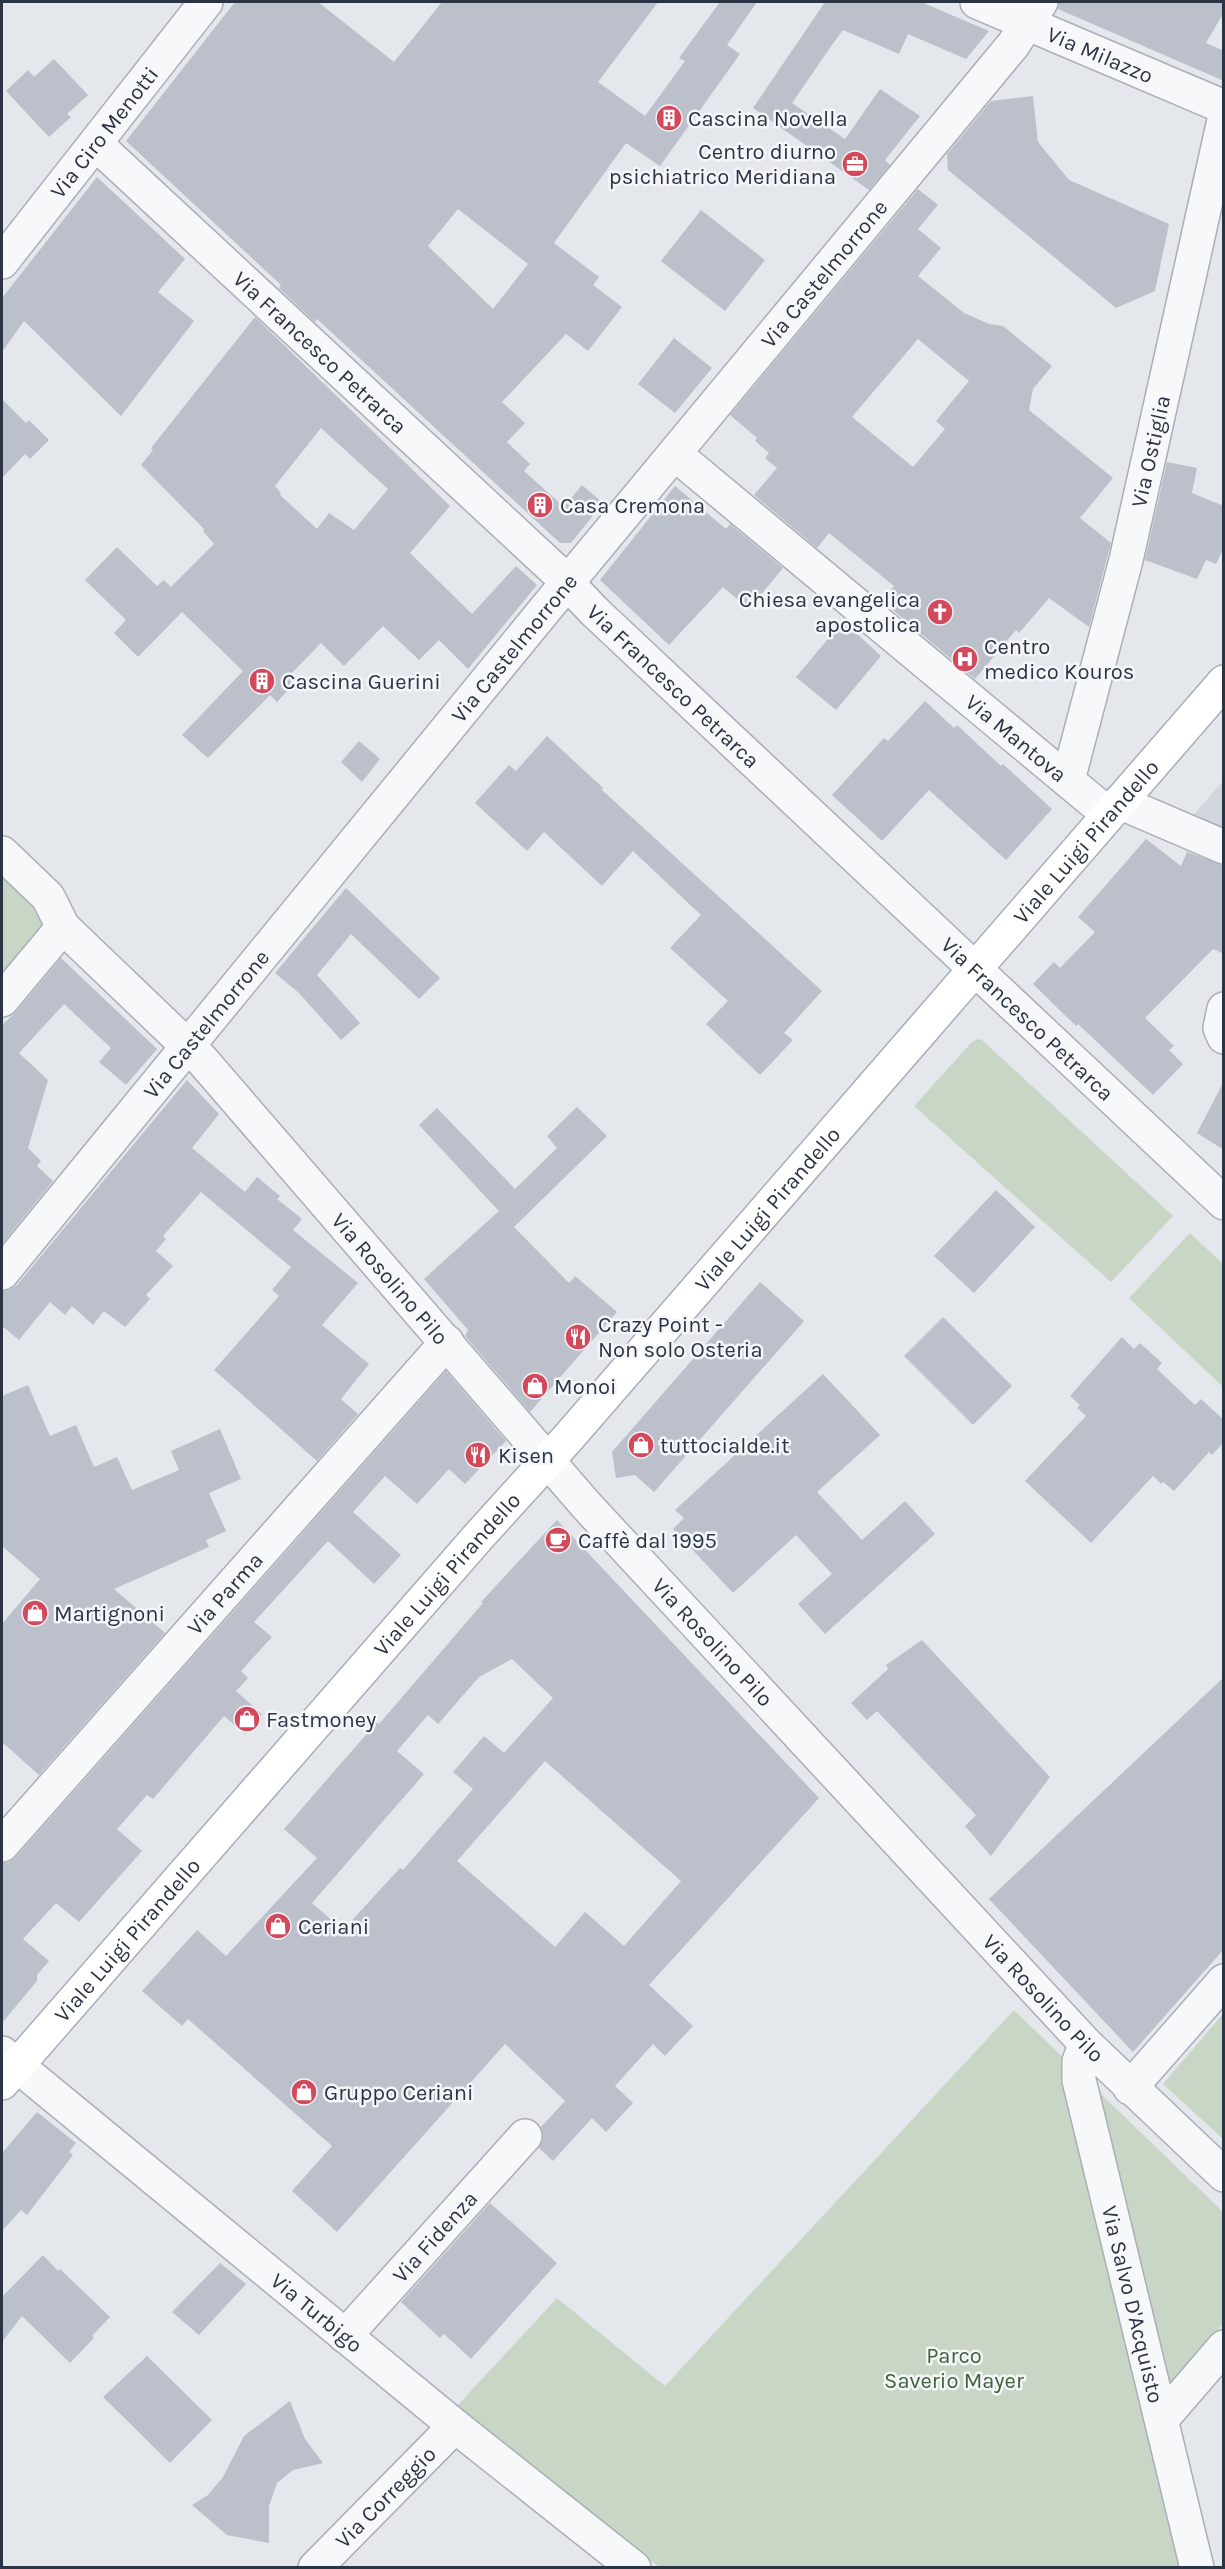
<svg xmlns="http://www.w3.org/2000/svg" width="1225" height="2569" font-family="Karla,sans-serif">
<rect width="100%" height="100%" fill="#e4e7ec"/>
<path fill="#d2d6de" d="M 1223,781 L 1223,831 L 1192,817 Z"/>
<path fill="#c9d6c5" d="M 2,866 L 39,902 L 44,922 L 2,977 Z
M 978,1039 L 982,1040 L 1173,1216 L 1111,1282 L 914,1106 L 972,1042 Z
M 1190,1233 L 1223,1264 L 1223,1387 L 1129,1298 Z
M 1014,2010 L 1223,2212 L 1223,2324 L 1149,2414 L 1186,2567 L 660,2567 L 574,2511 L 456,2407 L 557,2298 L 665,2386 Z
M 1223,2014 L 1223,2139 L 1163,2084 Z"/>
<path fill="#bbc0ca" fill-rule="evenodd" d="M 235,2 L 318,2 L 394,62 L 442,2 L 658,2 L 598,82 L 645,116 L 685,61 L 679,58 L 720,2 L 757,2 L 727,45 L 740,54 L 660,166 L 626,143 L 554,243 L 599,277 L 593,285 L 622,307 L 588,351 L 566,334 L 502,402 L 525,423 L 507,442 L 530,464 L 524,471 L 564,507 L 582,485 L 603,503 L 571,543 L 560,543 L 317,319 L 315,322 L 279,288 L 281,285 L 126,141 ZM 458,209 L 528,264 L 493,309 L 428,246 Z
M 825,2 L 921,2 L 989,31 L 966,59 L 908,34 L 899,54 L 843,30 L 832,45 L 792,103 L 845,139 L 880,89 L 920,116 L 885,160 L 890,165 L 869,190 L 753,108 Z
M 1059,2 L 1224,2 L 1224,12 L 1206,43 L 1224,51 L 1224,81 L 1058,9 Z
M 54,59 L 88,95 L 67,114 L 71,117 L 49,137 L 6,91 L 28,70 L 34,77 Z
M 1033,96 L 1038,142 L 1069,180 L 1169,224 L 1155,291 L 1116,308 L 948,170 L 947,154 L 991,101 Z
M 97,177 L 185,259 L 158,292 L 194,321 L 121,416 L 24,321 L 2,352 L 2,298 Z
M 918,189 L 938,205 L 918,229 L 941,248 L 918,276 L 964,313 L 989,324 L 1003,326 L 1052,366 L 1033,389 L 1029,410 L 1113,478 L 1080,518 L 1111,543 L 1089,627 L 1049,598 L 1019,633 L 1016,630 L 975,679 L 882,601 L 894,586 L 829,533 L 817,548 L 754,495 L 777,468 L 765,458 L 769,453 L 755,441 L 757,438 L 730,415 ZM 918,339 L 969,381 L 936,421 L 945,429 L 913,467 L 852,417 Z
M 701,210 L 765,260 L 725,311 L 661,261 Z
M 255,317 L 450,506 L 410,553 L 472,614 L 516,566 L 537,585 L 468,669 L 439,640 L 419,660 L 383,626 L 344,666 L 321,643 L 288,677 L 294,684 L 277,702 L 270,695 L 208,758 L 182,735 L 243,671 L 182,612 L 138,657 L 114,633 L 126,620 L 85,580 L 117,547 L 157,586 L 164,580 L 171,587 L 214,544 L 203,531 L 204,529 L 141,465 L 153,450 L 151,448 ZM 321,428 L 388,489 L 354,530 L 329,513 L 317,529 L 280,495 L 281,493 L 275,486 Z
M 674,338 L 712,368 L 675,413 L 638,384 Z
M 2,399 L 26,423 L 29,420 L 49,440 L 30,459 L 25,454 L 2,478 Z
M 1167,462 L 1197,468 L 1192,493 L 1224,506 L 1224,547 L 1216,564 L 1206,560 L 1197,579 L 1145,560 Z
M 675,486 L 726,529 L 730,524 L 783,568 L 749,609 L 723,587 L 669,645 L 600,580 Z
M 843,621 L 881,656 L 836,710 L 796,677 Z
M 925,701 L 954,728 L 957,725 L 1001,766 L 1003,764 L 1052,809 L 1006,860 L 929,790 L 882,841 L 832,795 L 884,738 L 888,741 Z
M 547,736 L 603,788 L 602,790 L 822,991 L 784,1033 L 793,1040 L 760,1075 L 706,1024 L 728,1001 L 670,948 L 701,915 L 633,851 L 602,886 L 544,832 L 527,851 L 475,803 L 509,765 L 516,771 Z
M 359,741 L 380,759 L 362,782 L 341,762 Z
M 1146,839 L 1181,866 L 1187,852 L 1224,865 L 1224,954 L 1213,949 L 1145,1018 L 1174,1046 L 1169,1050 L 1183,1064 L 1153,1095 L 1078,1024 L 1076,1026 L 1033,984 L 1054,962 L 1060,968 L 1095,932 L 1078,917 Z
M 346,888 L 440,978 L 419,999 L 351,934 L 317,975 L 360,1023 L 341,1040 L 299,993 L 275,973 Z
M 61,958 L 157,1049 L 126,1085 L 99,1062 L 111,1048 L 64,1004 L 19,1053 L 48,1080 L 28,1148 L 41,1161 L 37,1166 L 53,1181 L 2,1244 L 2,1025 L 16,1012 Z
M 187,1080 L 219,1114 L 192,1148 L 245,1192 L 257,1177 L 280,1196 L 277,1199 L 302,1219 L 293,1230 L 358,1283 L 322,1325 L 369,1364 L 341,1399 L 358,1414 L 317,1461 L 214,1370 L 279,1296 L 272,1290 L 291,1267 L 201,1192 L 163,1236 L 166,1239 L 156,1251 L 173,1266 L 146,1295 L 150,1299 L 125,1327 L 104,1311 L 93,1325 L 72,1306 L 65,1315 L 50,1302 L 19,1340 L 2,1326 L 2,1291 L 9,1290 L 17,1285 Z
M 1224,1081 L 1224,1150 L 1197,1133 Z
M 577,1107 L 607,1136 L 514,1227 L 569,1283 L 575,1276 L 617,1312 L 530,1412 L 465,1336 L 468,1330 L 424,1279 L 499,1211 L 510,1223 L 419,1125 L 437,1108 L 515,1189 L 557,1148 L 547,1136 Z
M 996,1190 L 1035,1227 L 974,1293 L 934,1256 Z
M 760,1282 L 804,1321 L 654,1492 L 635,1475 L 616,1478 L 612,1452 Z
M 943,1317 L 1012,1386 L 973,1425 L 904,1356 Z
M 1122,1337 L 1134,1349 L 1140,1343 L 1162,1363 L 1157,1369 L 1195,1405 L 1201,1399 L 1224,1420 L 1224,1442 L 1212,1455 L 1209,1452 L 1174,1491 L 1163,1482 L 1161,1484 L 1153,1476 L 1091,1543 L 1025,1481 L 1086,1416 L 1077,1408 L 1080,1405 L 1070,1396 Z
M 446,1371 L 506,1441 L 465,1484 L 449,1469 L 417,1504 L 385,1476 L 353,1512 L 401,1555 L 374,1584 L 328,1541 L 254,1622 L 272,1637 L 241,1671 L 248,1678 L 236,1691 L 262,1714 L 245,1734 L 224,1716 L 153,1799 L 147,1795 L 117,1829 L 142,1851 L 79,1922 L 56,1903 L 23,1939 L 49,1961 L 37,1975 L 37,1981 L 2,2023 L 2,1863 L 8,1863 L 16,1857 Z
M 823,1374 L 880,1435 L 817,1492 L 862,1540 L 905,1501 L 935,1534 L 825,1634 L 798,1604 L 832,1574 L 796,1535 L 733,1593 L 673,1529 L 684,1518 L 675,1510 Z
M 28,1385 L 50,1436 L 76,1425 L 94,1467 L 117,1457 L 132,1490 L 179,1470 L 171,1451 L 220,1429 L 241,1479 L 209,1493 L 226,1531 L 206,1540 L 209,1547 L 114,1589 L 165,1633 L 39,1775 L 2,1742 L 2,1624 L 40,1579 L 2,1546 L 2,1396 Z
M 557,1520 L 819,1798 L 649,1985 L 693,2026 L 665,2056 L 653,2044 L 615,2086 L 633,2103 L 606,2132 L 592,2118 L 553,2161 L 539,2148 L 543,2139 L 541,2127 L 565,2101 L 505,2044 L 337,2232 L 292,2191 L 332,2146 L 188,2019 L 182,2026 L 142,1991 L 197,1930 L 226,1956 L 317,1858 L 284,1829 L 377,1722 L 379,1724 L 483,1603 L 481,1602 ZM 512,1659 L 553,1698 L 504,1753 L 484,1736 L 453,1772 L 473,1789 L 403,1870 L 400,1868 L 343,1930 L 312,1903 L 424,1774 L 397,1751 L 428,1715 L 438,1724 L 479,1677 ZM 545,1761 L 681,1881 L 624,1946 L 585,1912 L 555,1947 L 457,1861 Z
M 922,1640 L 1050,1777 L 991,1856 L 965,1826 L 976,1815 L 877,1711 L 867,1720 L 851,1703 L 888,1669 L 886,1665 Z
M 1224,1677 L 1224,1949 L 1133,2052 L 989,1899 Z
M 37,2112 L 76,2143 L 69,2152 L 73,2155 L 27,2215 L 21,2210 L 2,2231 L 2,2153 Z
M 490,2203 L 557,2263 L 471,2359 L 444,2334 L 440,2338 L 401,2302 Z
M 43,2255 L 58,2271 L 60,2269 L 110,2317 L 92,2336 L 94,2338 L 70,2363 L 22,2316 L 2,2342 L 2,2297 Z
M 220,2263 L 246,2284 L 199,2335 L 172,2312 Z
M 147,2356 L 212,2420 L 170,2463 L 103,2397 Z
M 290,2401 L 305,2439 L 323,2463 L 293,2470 L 277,2483 L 269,2506 L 269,2543 L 227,2535 L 192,2505 L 208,2495 L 223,2477 L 244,2436 Z"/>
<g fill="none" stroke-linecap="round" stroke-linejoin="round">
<defs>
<g id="minor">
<path id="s1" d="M 977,2 L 1224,107"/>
<path id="s2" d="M 96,144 L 556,571 L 595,612 L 1224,1203"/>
<path id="s3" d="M 2,262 L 206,2"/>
<path id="s4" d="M 675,454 L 1108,814"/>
<path id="s5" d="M 1068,780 L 1126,560 L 1224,120"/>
<path d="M 1119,802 L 1224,847"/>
<path id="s6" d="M 2,853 L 48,897 L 63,927 L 202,1060 L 586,1505 L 1086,2044 L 1224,2175"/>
<path d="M 2,1000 L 63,927"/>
<path d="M 1224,1009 L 1220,1028 L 1224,1037"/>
<path id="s7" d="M 2,1273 L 543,612 L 1013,45 L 1041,2"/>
<path id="s8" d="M 2,1845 L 447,1342"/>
<path id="s9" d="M 1086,2044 L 1079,2061 L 1079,2080 L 1197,2568"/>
<path id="s10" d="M 2,2053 L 455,2426 L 634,2568"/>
<path d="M 1130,2088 L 1224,1981"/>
<path id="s11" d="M 345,2336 L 525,2136"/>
<path d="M 1162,2419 L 1224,2347"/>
<path id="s12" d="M 315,2568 L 455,2426"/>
</g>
<g id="secondary">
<path id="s13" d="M 2,2083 L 479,1536 L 568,1438 L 1224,682"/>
</g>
</defs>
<use href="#minor" stroke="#a9aeb7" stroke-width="36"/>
<use href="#secondary" stroke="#a9aeb7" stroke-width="36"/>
<use href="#minor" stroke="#f7f8fa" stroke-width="33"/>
<use href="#secondary" stroke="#fff" stroke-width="33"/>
</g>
<defs>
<symbol id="building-disc" viewBox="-11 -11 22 22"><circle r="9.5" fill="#d1495b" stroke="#f4f6f9"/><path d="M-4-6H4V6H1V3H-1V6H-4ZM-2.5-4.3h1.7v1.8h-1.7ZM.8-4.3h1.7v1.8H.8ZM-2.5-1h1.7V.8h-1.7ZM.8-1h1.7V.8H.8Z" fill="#fff"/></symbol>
<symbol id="office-disc" viewBox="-11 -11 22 22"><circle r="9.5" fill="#d1495b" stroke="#f4f6f9"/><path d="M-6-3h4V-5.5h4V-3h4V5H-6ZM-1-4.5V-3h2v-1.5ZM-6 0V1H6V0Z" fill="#fff"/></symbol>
<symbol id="church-disc" viewBox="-11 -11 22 22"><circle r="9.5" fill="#d1495b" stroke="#f4f6f9"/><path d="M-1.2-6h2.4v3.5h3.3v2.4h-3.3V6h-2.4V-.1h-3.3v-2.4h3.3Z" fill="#fff"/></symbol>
<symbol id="hospital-disc" viewBox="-11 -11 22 22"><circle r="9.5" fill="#d1495b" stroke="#f4f6f9"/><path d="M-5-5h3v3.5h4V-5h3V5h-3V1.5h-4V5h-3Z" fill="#fff"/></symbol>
<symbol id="restaurant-disc" viewBox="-11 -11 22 22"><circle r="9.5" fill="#d1495b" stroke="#f4f6f9"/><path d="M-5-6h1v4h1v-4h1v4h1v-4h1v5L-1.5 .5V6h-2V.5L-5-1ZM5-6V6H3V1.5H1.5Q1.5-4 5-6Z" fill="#fff"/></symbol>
<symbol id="shop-disc" viewBox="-11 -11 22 22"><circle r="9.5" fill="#d1495b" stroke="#f4f6f9"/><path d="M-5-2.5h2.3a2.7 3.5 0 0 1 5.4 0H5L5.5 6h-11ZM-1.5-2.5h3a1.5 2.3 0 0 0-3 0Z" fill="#fff"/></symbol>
<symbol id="cafe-disc" viewBox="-11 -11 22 22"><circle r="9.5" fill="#d1495b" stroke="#f4f6f9"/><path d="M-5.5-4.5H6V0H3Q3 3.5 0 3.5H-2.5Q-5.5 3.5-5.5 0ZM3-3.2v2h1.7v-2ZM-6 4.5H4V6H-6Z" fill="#fff"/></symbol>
</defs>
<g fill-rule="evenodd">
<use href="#building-disc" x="654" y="103" width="30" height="30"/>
<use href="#office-disc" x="840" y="149" width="30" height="30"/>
<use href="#building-disc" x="525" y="490" width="30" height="30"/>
<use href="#church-disc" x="925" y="597" width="30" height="30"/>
<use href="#hospital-disc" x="950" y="644" width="30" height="30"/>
<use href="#building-disc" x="247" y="666" width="30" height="30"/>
<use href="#restaurant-disc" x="563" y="1322" width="30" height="30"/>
<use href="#shop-disc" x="520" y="1371" width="30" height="30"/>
<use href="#shop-disc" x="626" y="1430" width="30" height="30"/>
<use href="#restaurant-disc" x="463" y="1440" width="30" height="30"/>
<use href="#cafe-disc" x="543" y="1525" width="30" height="30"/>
<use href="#shop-disc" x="20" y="1598" width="30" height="30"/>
<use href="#shop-disc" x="232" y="1704" width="30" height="30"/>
<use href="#shop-disc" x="263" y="1911" width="30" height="30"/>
<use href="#shop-disc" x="289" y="2077" width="30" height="30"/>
</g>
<g text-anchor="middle" stroke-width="5" stroke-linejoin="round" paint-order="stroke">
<g font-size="22" fill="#2b3445" stroke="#f4f6f9">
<text dy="8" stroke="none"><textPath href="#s1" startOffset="134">Via Milazzo</textPath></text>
<text dy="8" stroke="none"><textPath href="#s3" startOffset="165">Via Ciro Menotti</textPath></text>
<text dy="8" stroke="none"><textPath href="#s7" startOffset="1294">Via Castelmorrone</textPath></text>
<text dy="8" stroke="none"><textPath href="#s2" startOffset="306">Via Francesco Petrarca</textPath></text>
<text dy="8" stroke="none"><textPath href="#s5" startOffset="339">Via Ostiglia</textPath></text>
<text dy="8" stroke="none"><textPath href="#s7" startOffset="808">Via Castelmorrone</textPath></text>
<text dy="8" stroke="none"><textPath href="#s2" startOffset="792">Via Francesco Petrarca</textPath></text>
<text dy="8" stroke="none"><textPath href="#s4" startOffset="444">Via Mantova</textPath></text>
<text dy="8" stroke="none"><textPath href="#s13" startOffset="1648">Viale Luigi Pirandello</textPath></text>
<text dy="8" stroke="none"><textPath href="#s2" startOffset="1278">Via Francesco Petrarca</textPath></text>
<text dy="8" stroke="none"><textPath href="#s7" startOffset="322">Via Castelmorrone</textPath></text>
<text dy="8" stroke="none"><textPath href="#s13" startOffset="1162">Viale Luigi Pirandello</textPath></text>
<text dy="8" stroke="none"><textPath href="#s6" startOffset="578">Via Rosolino Pilo</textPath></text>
<text dy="8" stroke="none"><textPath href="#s13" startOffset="676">Viale Luigi Pirandello</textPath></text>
<text dy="8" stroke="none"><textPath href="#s8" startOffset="336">Via Parma</textPath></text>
<text dy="8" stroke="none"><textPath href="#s6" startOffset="1064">Via Rosolino Pilo</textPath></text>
<text dy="8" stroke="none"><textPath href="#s13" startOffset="190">Viale Luigi Pirandello</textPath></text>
<text dy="8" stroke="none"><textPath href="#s6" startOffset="1550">Via Rosolino Pilo</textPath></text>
<text dy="8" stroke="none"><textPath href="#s11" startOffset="134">Via Fidenza</textPath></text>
<text dy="8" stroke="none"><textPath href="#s9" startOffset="268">Via Salvo D'Acquisto</textPath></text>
<text dy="8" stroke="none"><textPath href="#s10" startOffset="408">Via Turbigo</textPath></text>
<text dy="8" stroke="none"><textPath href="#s12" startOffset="100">Via Correggio</textPath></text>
</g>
<g font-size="22" fill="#2b3445" stroke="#f4f6f9" text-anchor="start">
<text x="688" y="126">Cascina Novella</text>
<text x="836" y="159" text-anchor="end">Centro diurno<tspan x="836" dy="25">psichiatrico Meridiana</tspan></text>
<text x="560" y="513">Casa Cremona</text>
<text x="920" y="607" text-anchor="end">Chiesa evangelica<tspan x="920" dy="25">apostolica</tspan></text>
<text x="984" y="654">Centro<tspan x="984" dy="25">medico Kouros</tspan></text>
<text x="282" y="689">Cascina Guerini</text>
<text x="598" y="1332">Crazy Point -<tspan x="598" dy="25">Non solo Osteria</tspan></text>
<text x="554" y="1394">Monoi</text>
<text x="660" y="1453">tuttocialde.it</text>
<text x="498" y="1463">Kisen</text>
<text x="578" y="1548">Caffè dal 1995</text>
<text x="54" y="1621">Martignoni</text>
<text x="266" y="1727">Fastmoney</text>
<text x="298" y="1934">Ceriani</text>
<text x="324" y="2100">Gruppo Ceriani</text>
</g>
<g font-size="22" fill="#3f6138" stroke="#f4f6f9">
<text x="954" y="2363">Parco<tspan x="954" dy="25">Saverio Mayer</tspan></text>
</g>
</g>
<rect width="1225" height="2569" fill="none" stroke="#2b3445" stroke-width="6"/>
</svg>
